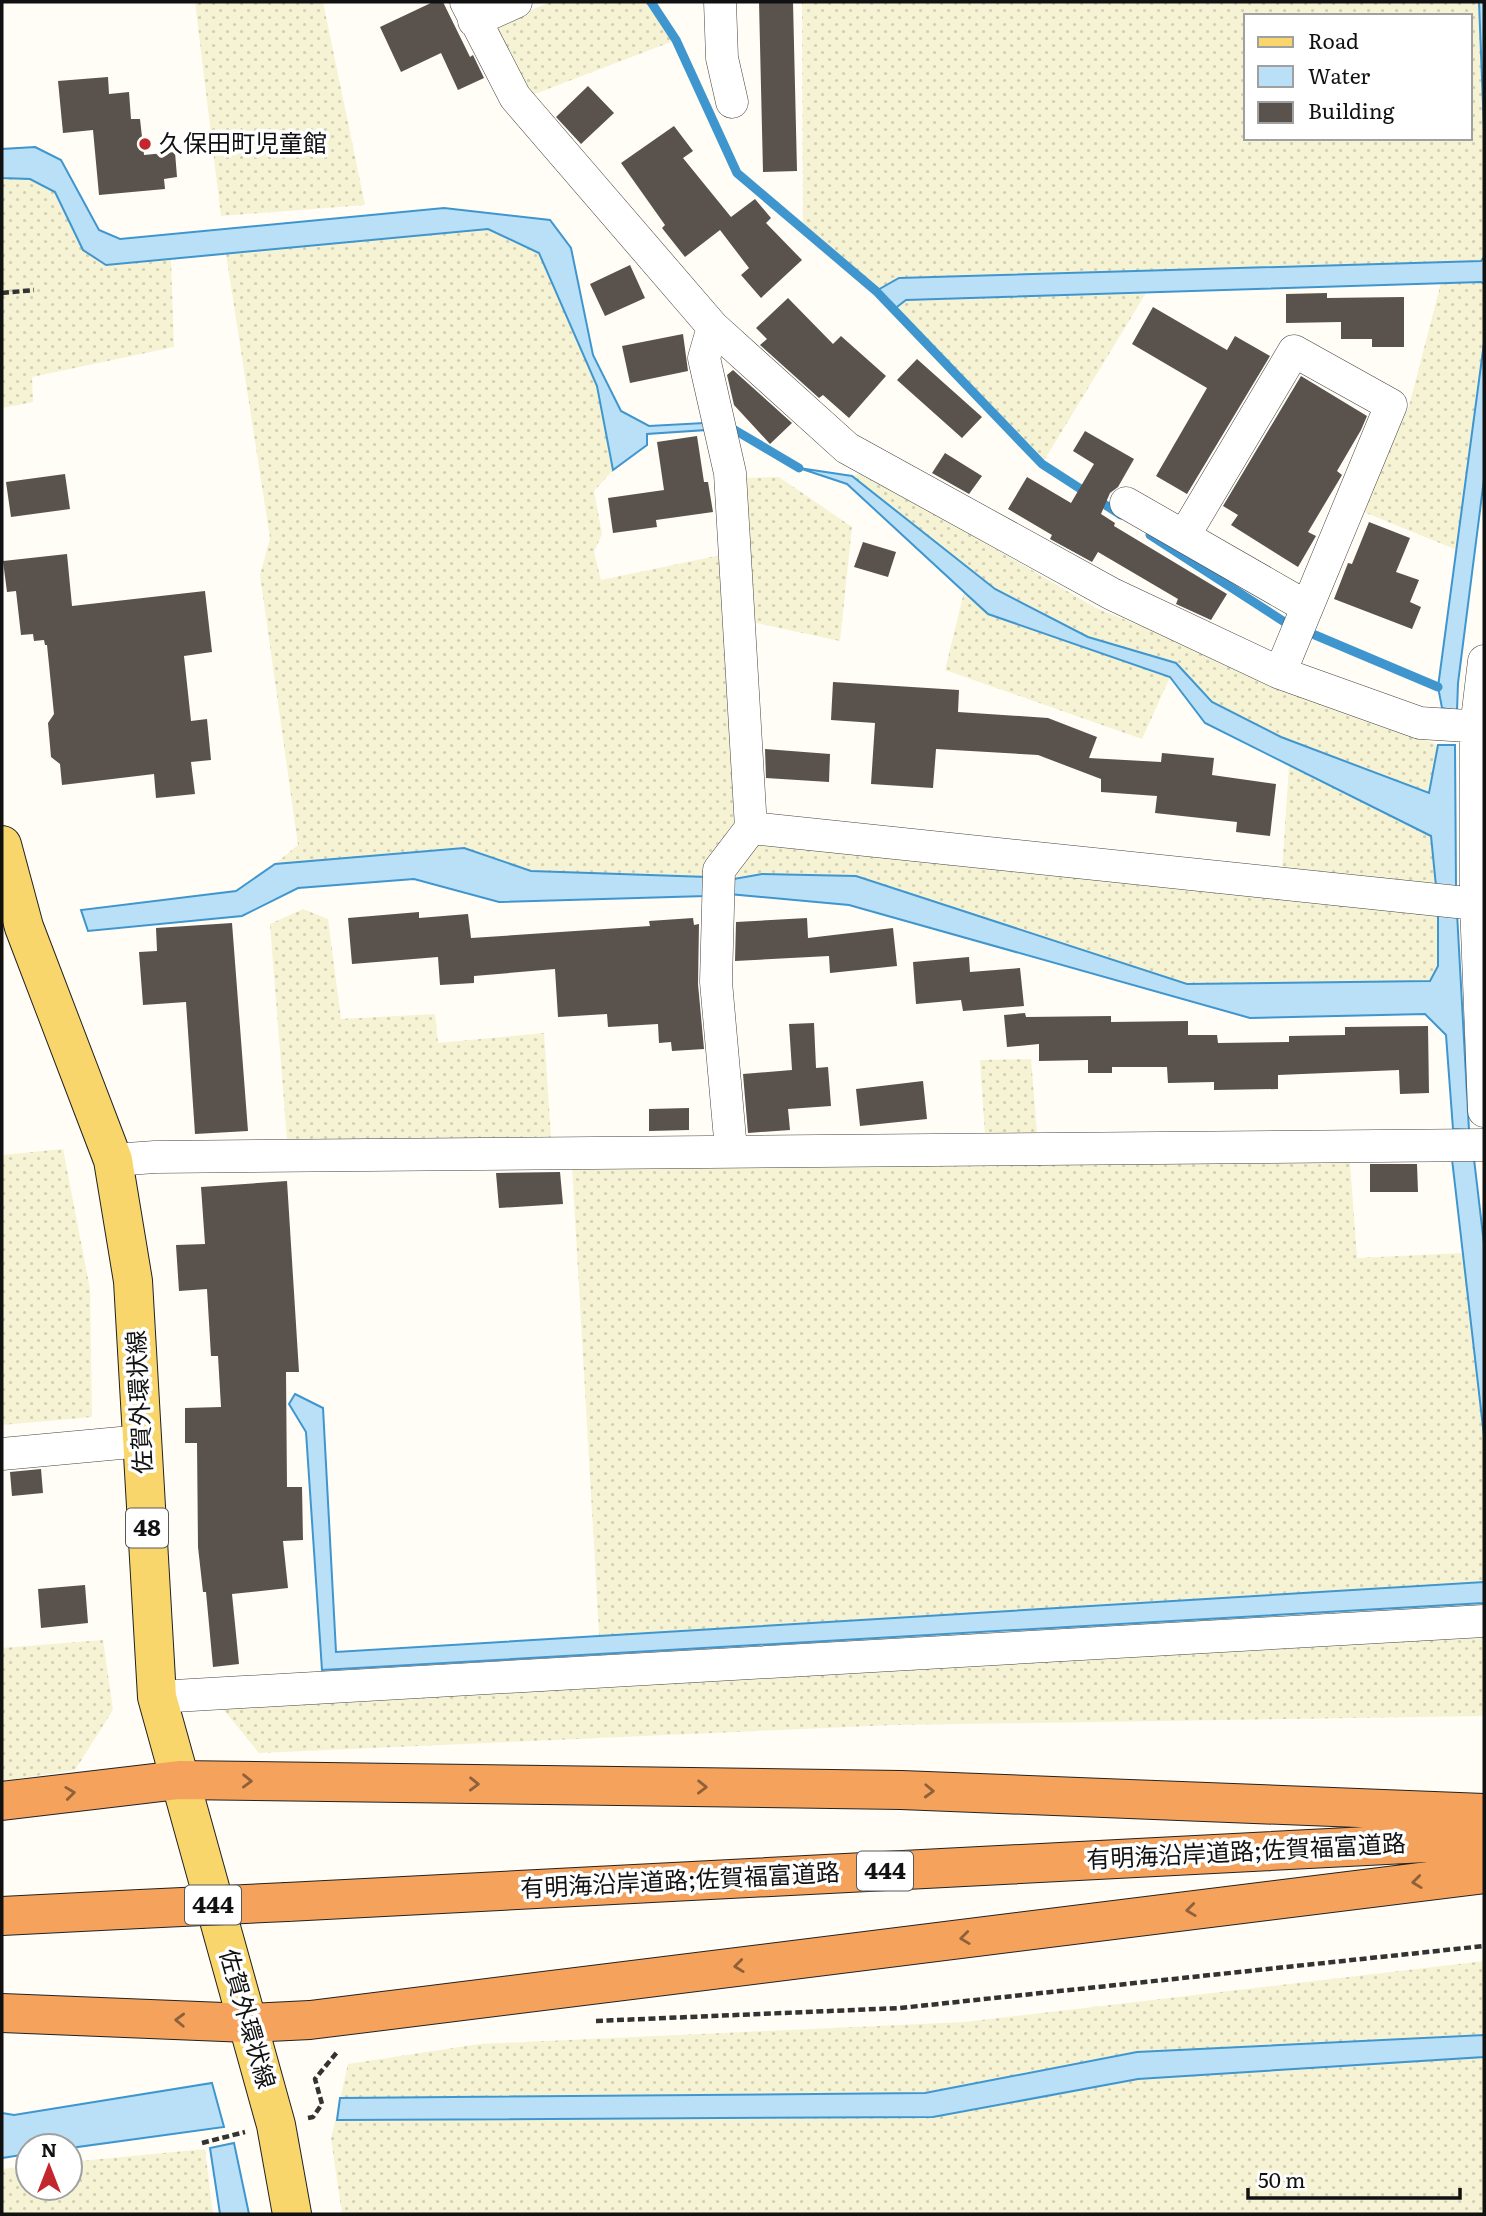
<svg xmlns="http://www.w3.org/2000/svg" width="1486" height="2216" font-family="Literata,'Noto Sans JP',serif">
<defs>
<pattern id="farmland-dots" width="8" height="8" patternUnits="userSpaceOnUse" patternTransform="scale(1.75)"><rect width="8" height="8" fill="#f6f3d4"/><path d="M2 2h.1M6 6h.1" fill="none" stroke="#d2cfb5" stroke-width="1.8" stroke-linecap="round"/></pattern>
</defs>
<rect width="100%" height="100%" fill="#fffdf5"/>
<path fill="url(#farmland-dots)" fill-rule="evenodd" d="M 195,2 L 323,2 L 365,205 L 221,216 Z
M 551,2 L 651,2 L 676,40 L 532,95 L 491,26 Z
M 802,2 L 1484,2 L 1484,479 L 1474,557 L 1359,510 L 1409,406 L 1441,283 L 1146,293 L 1042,464 L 876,291 L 803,229 ZM 1246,16 L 1470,16 L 1470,138 L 1246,138 Z
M 2,178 L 30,179 L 55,192 L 83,250 L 106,264 L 171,259 L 174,347 L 32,377 L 33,402 L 2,408 Z
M 488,229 L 539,253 L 597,386 L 613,470 L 594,491 L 602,534 L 594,552 L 601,580 L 745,550 L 742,478 L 779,477 L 852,527 L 840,641 L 724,616 L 734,824 L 708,877 L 531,871 L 464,848 L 275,864 L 298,845 L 260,575 L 270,538 L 226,254 Z
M 866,472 L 1096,608 L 1438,745 L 1455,745 L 1456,886 L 1282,871 L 1289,765 L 1205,723 L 1170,677 L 1142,739 L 945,670 L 964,592 L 847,484 L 852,476 Z
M 760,840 L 1438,911 L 1438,967 L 1430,981 L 1187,984 L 856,876 L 728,880 Z
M 303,909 L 328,919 L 341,1019 L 435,1014 L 438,1043 L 544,1033 L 551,1137 L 287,1140 L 270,924 Z
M 1031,1059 L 1037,1133 L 985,1135 L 980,1060 Z
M 63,1149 L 90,1289 L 92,1417 L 2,1425 L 2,1155 Z
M 1350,1163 L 1357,1258 L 1463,1253 L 1484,1436 L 1484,1716 L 894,1725 L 259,1753 L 223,1709 L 602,1684 L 572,1166 Z
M 103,1640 L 113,1710 L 75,1770 L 2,1781 L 2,1648 Z
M 1484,1961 L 1484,2214 L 342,2214 L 331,2139 L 348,2064 L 479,2044 L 965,2022 Z
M 205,2149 L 213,2214 L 2,2214 L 2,2169 L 28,2166 L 28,2188 L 70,2188 L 70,2162 Z"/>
<path fill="#b9e0f7" stroke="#3f96cf" stroke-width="2" d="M 1479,2 L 1484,2 L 1484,130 Z
M 35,147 L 61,160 L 99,230 L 120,239 L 444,208 L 550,220 L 571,248 L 593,355 L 621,411 L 649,426 L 704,423 L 706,430 L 647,434 L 647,445 L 613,470 L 597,386 L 539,253 L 488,229 L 106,265 L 83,250 L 55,192 L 30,179 L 2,178 L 2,149 Z
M 1484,257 L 1484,284 L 1481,282 L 906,300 L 893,310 L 876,291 L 899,278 L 1481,261 Z
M 1484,343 L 1484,479 L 1458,683 L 1457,711 L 1442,708 L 1438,687 Z
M 799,468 L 852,476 L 995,589 L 1088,637 L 1176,663 L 1212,702 L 1281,737 L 1429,793 L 1438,745 L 1455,745 L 1456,886 L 1436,886 L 1431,836 L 1205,723 L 1170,677 L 988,614 L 847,484 Z
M 464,848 L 531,871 L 708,877 L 706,896 L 499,902 L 414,879 L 298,888 L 242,916 L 88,931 L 81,910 L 236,891 L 275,864 Z
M 762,874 L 856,876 L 1187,984 L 1430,981 L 1438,966 L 1438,911 L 1457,913 L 1469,1130 L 1453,1129 L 1446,1035 L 1425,1014 L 1250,1018 L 849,905 L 729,894 L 728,880 Z
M 1452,1159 L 1474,1159 L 1484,1244 L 1484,1436 Z
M 295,1394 L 323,1408 L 336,1652 L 1484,1582 L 1484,1603 L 322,1670 L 306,1432 L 289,1404 Z
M 1484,2035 L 1484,2057 L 1138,2079 L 933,2117 L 337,2120 L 340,2098 L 925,2093 L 1137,2052 Z
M 212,2083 L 224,2127 L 70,2148 L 70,2146 L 28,2146 L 28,2154 L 2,2158 L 2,2113 L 14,2115 Z
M 234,2143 L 249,2214 L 220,2214 L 210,2148 Z"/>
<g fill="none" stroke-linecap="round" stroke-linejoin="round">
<path stroke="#3f96cf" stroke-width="9" d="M 651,2 L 676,40 L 737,173 L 876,291 L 1042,464 L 1121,515
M 733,429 L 799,468
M 1150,535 L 1286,623
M 1315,635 L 1438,687"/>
</g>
<path fill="#5a524d" d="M 433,2 L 443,2 L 470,57 L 473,55 L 484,78 L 458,90 L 441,53 L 401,72 L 380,27 Z
M 759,2 L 793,2 L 797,171 L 763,172 Z
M 108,77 L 109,94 L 129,92 L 131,119 L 140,119 L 144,155 L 175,152 L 177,177 L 164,179 L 165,189 L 99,195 L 93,130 L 63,133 L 58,81 Z
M 588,86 L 614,113 L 581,144 L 556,117 Z
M 674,126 L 693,151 L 683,158 L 731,217 L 755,199 L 771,218 L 766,223 L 802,260 L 761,298 L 741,275 L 749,268 L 720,230 L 685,257 L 662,228 L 665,225 L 621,163 Z
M 630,265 L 645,298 L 605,316 L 590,284 Z
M 1327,293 L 1327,298 L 1404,297 L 1404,347 L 1372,347 L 1372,339 L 1341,339 L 1341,322 L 1286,323 L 1286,294 Z
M 788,298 L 833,344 L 841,336 L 886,376 L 849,418 L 823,395 L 819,398 L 760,345 L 767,339 L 756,328 Z
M 1153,307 L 1227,350 L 1235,336 L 1270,356 L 1187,494 L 1156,476 L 1207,388 L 1132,344 Z
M 683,334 L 688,371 L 630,383 L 622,346 Z
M 917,359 L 982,417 L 962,438 L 897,380 Z
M 733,370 L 792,423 L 770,444 L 734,405 L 727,375 Z
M 1301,376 L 1367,416 L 1361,430 L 1337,471 L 1342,475 L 1308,532 L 1316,536 L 1298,567 L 1231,525 L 1238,515 L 1223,506 Z
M 1085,431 L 1134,459 L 1118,487 L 1110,493 L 1101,514 L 1115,523 L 1114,526 L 1227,594 L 1211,620 L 1176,604 L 1178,599 L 1098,552 L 1092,562 L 1050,539 L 1052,535 L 1008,509 L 1027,477 L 1071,503 L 1094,464 L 1073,451 Z
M 697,436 L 704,482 L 708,482 L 713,512 L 656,520 L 657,527 L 613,533 L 608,498 L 664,490 L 657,442 Z
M 945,453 L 982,476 L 969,494 L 932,473 Z
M 65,474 L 70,509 L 11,517 L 6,482 Z
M 1369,522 L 1410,538 L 1396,572 L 1419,580 L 1410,602 L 1421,607 L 1412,629 L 1334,599 L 1348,563 L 1352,564 Z
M 863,542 L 896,552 L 888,577 L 854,567 Z
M 67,554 L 72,606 L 205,591 L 212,652 L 184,656 L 191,721 L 207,719 L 211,760 L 191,762 L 195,794 L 156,798 L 154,774 L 62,785 L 60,764 L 51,757 L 48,723 L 54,714 L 47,645 L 45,645 L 44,640 L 34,641 L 33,634 L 21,635 L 16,591 L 7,592 L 3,561 Z
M 833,682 L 959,690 L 958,712 L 1048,718 L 1097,737 L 1089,758 L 1161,762 L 1162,753 L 1214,758 L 1212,775 L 1276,784 L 1270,836 L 1236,832 L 1237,822 L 1155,813 L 1157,796 L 1101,792 L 1101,779 L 1038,755 L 936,749 L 933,788 L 871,784 L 875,723 L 831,720 Z
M 765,749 L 830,754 L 829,782 L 766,778 Z
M 419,912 L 419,918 L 468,914 L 471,938 L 650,926 L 649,921 L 693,918 L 694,925 L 699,924 L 698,984 L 704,1049 L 672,1051 L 671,1042 L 659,1043 L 658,1024 L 608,1027 L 607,1014 L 558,1017 L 555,969 L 474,976 L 474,983 L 440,985 L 438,957 L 352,964 L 348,918 Z
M 807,918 L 808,938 L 893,928 L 897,966 L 830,973 L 829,956 L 735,961 L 736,922 Z
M 232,923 L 248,1131 L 195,1134 L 186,1002 L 143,1005 L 139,952 L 157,951 L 156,928 Z
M 969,957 L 970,972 L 1020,968 L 1024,1006 L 963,1011 L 961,1000 L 916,1004 L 913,962 Z
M 1025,1013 L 1026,1017 L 1111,1016 L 1111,1022 L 1188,1021 L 1188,1035 L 1217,1035 L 1218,1043 L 1289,1042 L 1289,1036 L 1345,1035 L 1345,1027 L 1428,1026 L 1429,1093 L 1400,1094 L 1399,1070 L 1278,1075 L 1278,1089 L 1214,1090 L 1214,1082 L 1168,1083 L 1167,1067 L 1112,1067 L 1112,1073 L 1088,1073 L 1088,1060 L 1039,1061 L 1039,1044 L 1007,1047 L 1004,1015 Z
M 814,1023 L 816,1068 L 828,1067 L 831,1106 L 788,1109 L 790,1130 L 748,1133 L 743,1074 L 792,1070 L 789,1024 Z
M 923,1081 L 927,1119 L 860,1126 L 856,1089 Z
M 689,1108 L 689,1130 L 649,1131 L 649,1109 Z
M 1370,1164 L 1417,1164 L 1418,1192 L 1370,1192 Z
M 560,1172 L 563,1204 L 499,1208 L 496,1173 Z
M 287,1181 L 299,1372 L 286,1372 L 287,1487 L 302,1487 L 303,1540 L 283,1541 L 288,1588 L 232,1594 L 239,1664 L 213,1667 L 206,1592 L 203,1592 L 198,1547 L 197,1443 L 185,1443 L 185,1408 L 221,1407 L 218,1356 L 211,1356 L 207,1289 L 179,1291 L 176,1245 L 205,1244 L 201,1187 Z
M 41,1469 L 43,1493 L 12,1496 L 10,1472 Z
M 85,1585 L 88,1623 L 41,1628 L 38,1589 Z"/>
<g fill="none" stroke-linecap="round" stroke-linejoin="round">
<defs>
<path id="street" d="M 466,2 L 515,97 L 713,327 L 847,448 L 1112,594 L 1280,673 L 1420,723 L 1484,727
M 720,2 L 722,58 L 732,102
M 474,21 L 516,2
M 713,327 L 704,358 L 730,473 L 751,828 L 719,870 L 716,982 L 731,1150
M 1126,503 L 1307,607
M 1184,536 L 1294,351 L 1391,405 L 1280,673
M 1484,661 L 1476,728 L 1476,904 L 1484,1111
M 751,828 L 1476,904
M 113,1160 L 155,1157 L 1484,1145
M 2,1454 L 142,1441
M 157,1697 L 1484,1621"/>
<path id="primary" d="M 2,845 L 24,927 L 113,1160 L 133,1281 L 157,1697 L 276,2125 L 292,2214"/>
<path id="highway" d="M 2,1801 L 179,1780 L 901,1790 L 1484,1813
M 287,1902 L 1484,1840
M 2,1916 L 140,1909
M 2,2013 L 248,2023 L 310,2020 L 1484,1874"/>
</defs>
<use href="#street" stroke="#444" stroke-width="33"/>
<use href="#primary" stroke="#222" stroke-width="40"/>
<use href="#highway" stroke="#222" stroke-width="40"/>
<path stroke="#333" stroke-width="4.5" stroke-dasharray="7 3.5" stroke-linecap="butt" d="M 2,293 L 34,290
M 596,2021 L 900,2008 L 1484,1946
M 308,2118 L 313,2117 L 322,2104 L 315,2079 L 338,2051
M 202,2143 L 245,2132"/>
<use href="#street" stroke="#fff" stroke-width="32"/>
<use href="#primary" stroke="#f9d66b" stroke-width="38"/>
<use href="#highway" stroke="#f5a25d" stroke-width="38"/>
<defs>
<path id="highway-bridge" d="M 140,1909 L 287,1902"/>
</defs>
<use href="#highway-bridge" stroke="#222" stroke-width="40" stroke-linecap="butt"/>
<use href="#highway-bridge" stroke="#f5a25d" stroke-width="38"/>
</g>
<defs><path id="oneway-chevron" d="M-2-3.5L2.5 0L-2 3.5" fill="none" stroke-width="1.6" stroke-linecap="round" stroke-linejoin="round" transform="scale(1.75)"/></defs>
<g stroke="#8e613b">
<use href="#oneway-chevron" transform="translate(247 1781) rotate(1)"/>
<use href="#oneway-chevron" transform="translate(474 1784) rotate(1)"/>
<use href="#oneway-chevron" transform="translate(702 1787) rotate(1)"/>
<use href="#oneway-chevron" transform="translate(929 1791) rotate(2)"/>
<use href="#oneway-chevron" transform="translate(70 1793) rotate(-7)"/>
<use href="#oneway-chevron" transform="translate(1417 1882) rotate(173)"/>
<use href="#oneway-chevron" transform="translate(1191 1910) rotate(173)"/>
<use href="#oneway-chevron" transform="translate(965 1938) rotate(173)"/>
<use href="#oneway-chevron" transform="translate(739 1966) rotate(173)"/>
<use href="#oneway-chevron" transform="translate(180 2020) rotate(-178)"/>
</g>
<circle fill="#c4262e" stroke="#fff" stroke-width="2.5" cx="145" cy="144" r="7"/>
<g text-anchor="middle" stroke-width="7" stroke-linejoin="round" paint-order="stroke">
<g fill="#fff" stroke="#585858" stroke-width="2">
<rect x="126" y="1508.5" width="42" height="39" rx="5"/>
<rect x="857" y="1851.5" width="56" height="39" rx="5"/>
<rect x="185" y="1885.5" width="56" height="39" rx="5"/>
</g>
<g font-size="23" font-weight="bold" fill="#111">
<text x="147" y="1536">48</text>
<text x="885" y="1879">444</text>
<text x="213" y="1913">444</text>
</g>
<g font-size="24" fill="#111" stroke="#fff" text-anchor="start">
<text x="159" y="152">久保田町児童館</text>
</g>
<g font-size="24" fill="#111" stroke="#fff">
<text transform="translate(140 1402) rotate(-93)" y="8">佐賀外環状線</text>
<text transform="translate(1246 1852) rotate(-3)" y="8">有明海沿岸道路;佐賀福富道路</text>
<text transform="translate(680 1881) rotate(-3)" y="8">有明海沿岸道路;佐賀福富道路</text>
<text transform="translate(247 2019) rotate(74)" y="8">佐賀外環状線</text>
</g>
</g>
<rect width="1486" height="2216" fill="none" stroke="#111111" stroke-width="7"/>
<rect x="1244" y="14" width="228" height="126" fill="#ffffff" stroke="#a0a0a0" stroke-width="2"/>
<rect x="1258" y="37" width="35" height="10" fill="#f9d66b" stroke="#a0a0a0" stroke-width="2"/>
<text x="1308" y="49" font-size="21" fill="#111111">Road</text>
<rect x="1258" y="66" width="35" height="21" fill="#b9e0f7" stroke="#a0a0a0" stroke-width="2"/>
<text x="1308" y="84" font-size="21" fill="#111111">Water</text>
<rect x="1258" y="102" width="35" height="21" fill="#5a524d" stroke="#a0a0a0" stroke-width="2"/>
<text x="1308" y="119" font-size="21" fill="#111111">Building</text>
<g transform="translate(49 2167)"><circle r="33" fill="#ffffff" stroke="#a0a0a0" stroke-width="2"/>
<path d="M0-5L12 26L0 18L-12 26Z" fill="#c4262e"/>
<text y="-10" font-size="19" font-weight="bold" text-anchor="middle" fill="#111111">N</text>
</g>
<path d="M1248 2188v10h212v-10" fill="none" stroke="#111111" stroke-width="3.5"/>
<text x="1258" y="2188" font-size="21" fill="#111111" stroke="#ffffff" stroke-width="5" paint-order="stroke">50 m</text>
</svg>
